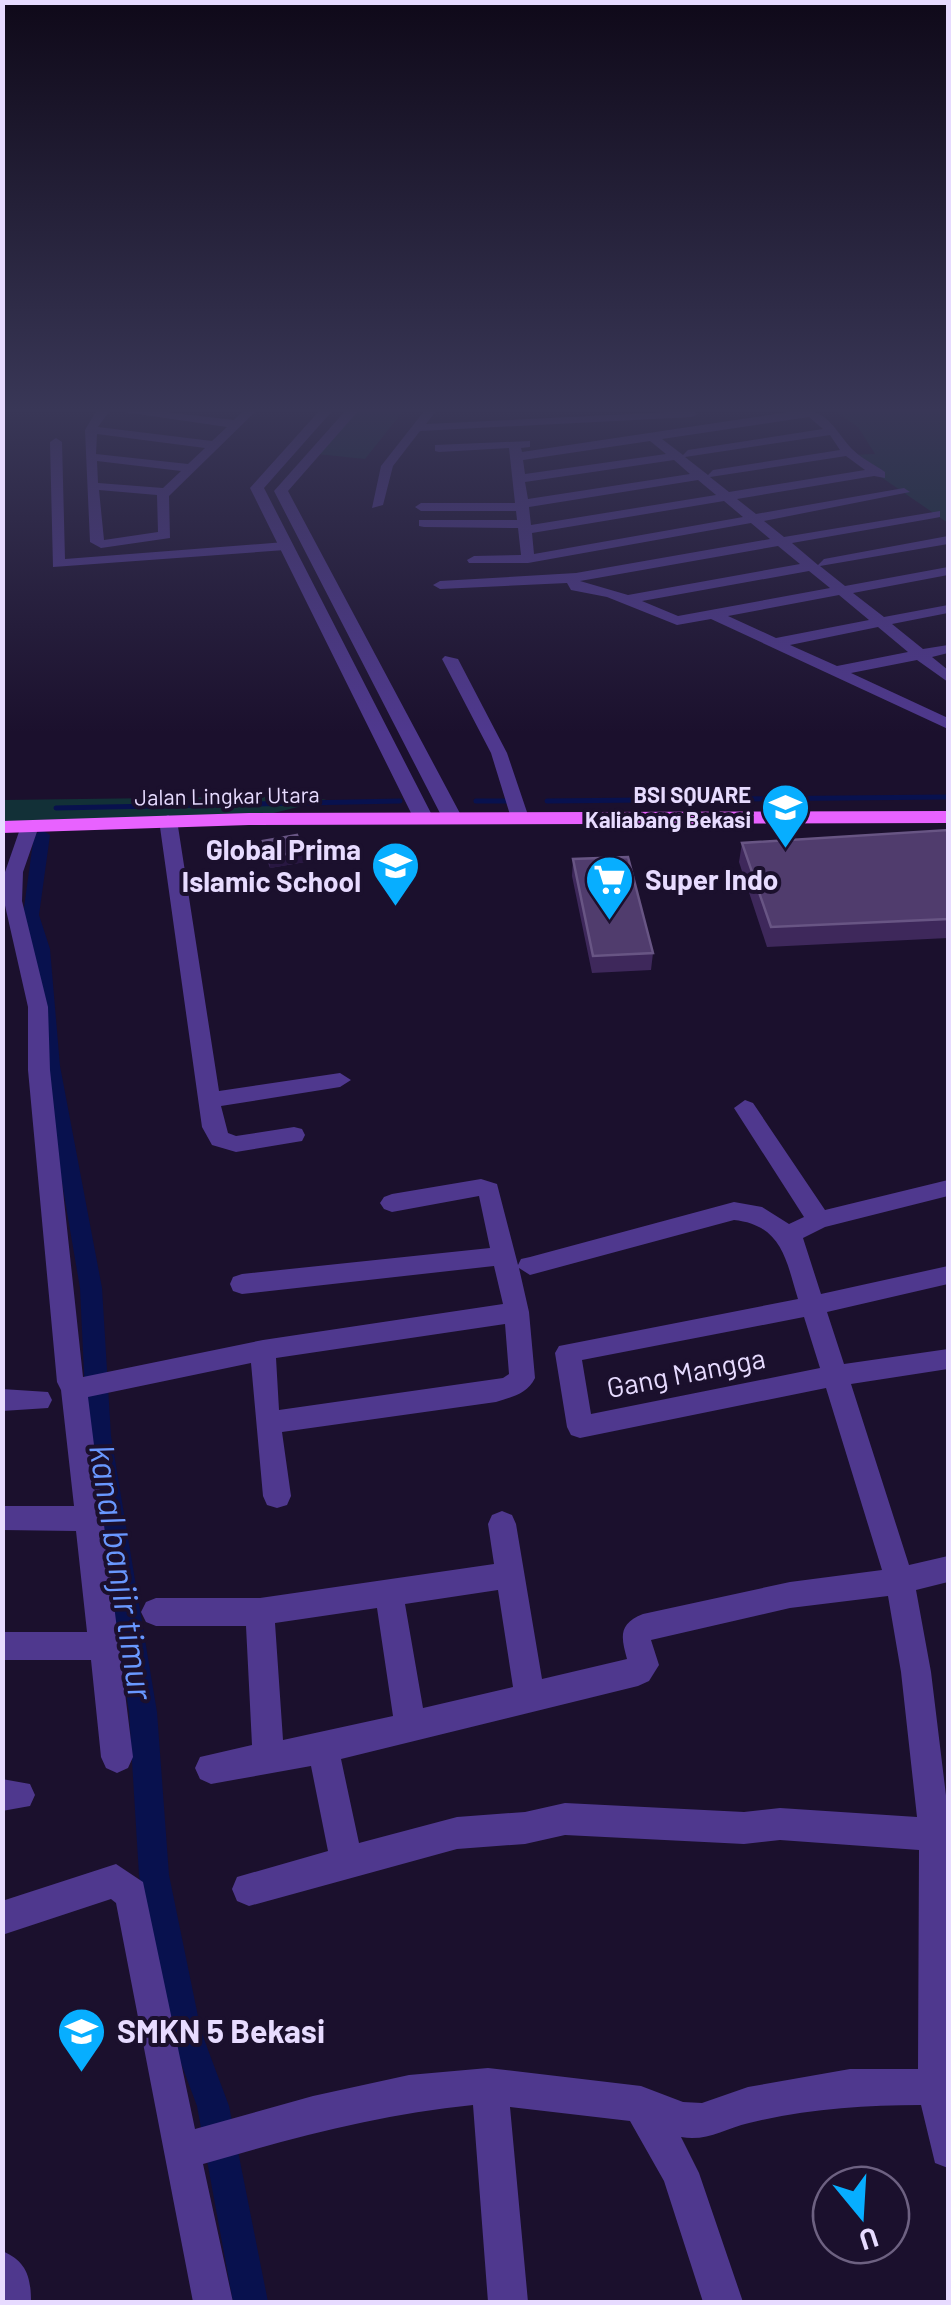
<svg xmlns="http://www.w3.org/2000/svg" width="951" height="2305" font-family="Barlow,sans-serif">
<rect width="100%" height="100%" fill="#1b102d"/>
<path fill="#123037" d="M 357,410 L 404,410 L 365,459 L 317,454 Z
M 834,410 L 948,410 L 948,523 L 849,455 L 875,454 L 858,427 Z
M 304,796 L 327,800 L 249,819 L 3,827 L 2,800 Z"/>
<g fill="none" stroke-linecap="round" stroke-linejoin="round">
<path stroke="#08114e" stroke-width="5" d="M 476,801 L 510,801
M 547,801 L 948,797
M 56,808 L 400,801"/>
<path fill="#08114e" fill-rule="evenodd" d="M 42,830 L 50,835 L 39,915 L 50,949 L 60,1066 L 102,1288 L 111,1436 L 157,1712 L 169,1875 L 201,2031 L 229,2106 L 268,2302 L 233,2302 L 197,2106 L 169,2031 L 139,1875 L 129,1712 L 87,1436 L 80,1288 L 42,1066 L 32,949 L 23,915 L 34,835 Z"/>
<path fill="#4f388e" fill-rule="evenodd" d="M 97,410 L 110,410 L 98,427 L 212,441 L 227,427 L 110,410 L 148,410 L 234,420 L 244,410 L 257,410 L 169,496 L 170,538 L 101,548 L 90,542 L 85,430 ZM 97,434 L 205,448 L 188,464 L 96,454 ZM 97,461 L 181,471 L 163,488 L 98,483 ZM 99,490 L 157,495 L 158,532 L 104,540 Z
M 425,410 L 437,410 L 426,424 L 692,411 L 698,414 L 692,417 L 420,431 L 393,466 L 383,505 L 372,508 L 381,466 Z
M 802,410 C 828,410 836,432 852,449 C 861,458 875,465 885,472 L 885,478 L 874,476 L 737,499 L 756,514 L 904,488 L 910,492 L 764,521 L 784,537 L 940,511 L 940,517 L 935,518 L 792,543 L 818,565 L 824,559 L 948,536 L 948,544 L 820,566 L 845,586 L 948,567 L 948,575 L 853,593 L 884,617 L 948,605 L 948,613 L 892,624 L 923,649 L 948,645 L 948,653 L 932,657 L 948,670 L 948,682 L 917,660 L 851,673 L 948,718 L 948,729 L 711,619 L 677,625 L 607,597 L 571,590 L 567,583 L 440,589 L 433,585 L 440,581 L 576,573 L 770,539 L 751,523 L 528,563 L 469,563 L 467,560 L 474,556 L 521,555 L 518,528 L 424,527 L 419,526 L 419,520 L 517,520 L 516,511 L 421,511 L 415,507 L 421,503 L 515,503 L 509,448 L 439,452 L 435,451 L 435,445 L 530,441 L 530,447 L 521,448 L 522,452 ZM 809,417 L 823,429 L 688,450 L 683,455 L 662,439 ZM 830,435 L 840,450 L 713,470 L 708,475 L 685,457 ZM 650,441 L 666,454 L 525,474 L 523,460 ZM 846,456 L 865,470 L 729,492 L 710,477 ZM 674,460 L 690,474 L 528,499 L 525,482 ZM 698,480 L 716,495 L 531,525 L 529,507 ZM 724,501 L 743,517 L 534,554 L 532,533 ZM 778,546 L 800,564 L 628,595 L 580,581 ZM 809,571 L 830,588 L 678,616 L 642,601 ZM 839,595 L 869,620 L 776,638 L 728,616 ZM 878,627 L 908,652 L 837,666 L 790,645 Z
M 56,438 L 62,442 L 65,559 L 285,542 L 292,546 L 285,550 L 53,567 L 50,442 Z
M 445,656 L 458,659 L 507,753 L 529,818 L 526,822 L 514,822 L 511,818 L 491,753 L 442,659 Z
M 168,815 L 177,820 L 219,1091 L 340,1073 L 351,1080 L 340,1087 L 221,1106 L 228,1133 L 236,1136 L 294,1127 L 302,1129 L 305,1135 L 302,1141 L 236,1152 L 212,1145 L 202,1127 L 159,820 Z
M 30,821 L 39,826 L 23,872 L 22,901 L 48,1007 L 50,1070 L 83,1377 L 263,1340 L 503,1304 L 494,1266 L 242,1294 L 233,1291 L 230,1284 L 233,1277 L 242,1274 L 490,1248 L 479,1196 L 392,1212 L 384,1209 L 380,1203 L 384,1197 L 392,1194 L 481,1179 L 497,1184 L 518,1265 L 521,1259 L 530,1257 L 734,1202 L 762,1207 L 789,1224 L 804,1217 L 734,1108 L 745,1100 L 753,1103 L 825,1210 L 948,1180 L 948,1196 L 825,1227 L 803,1238 L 821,1294 L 948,1266 L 948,1284 L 827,1312 L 844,1364 L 948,1349 L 948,1369 L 851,1384 L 909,1565 L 948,1556 L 948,1582 L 916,1590 L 931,1672 L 948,1812 L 948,2168 L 935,2163 L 921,2105 C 863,2105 806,2109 749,2123 C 724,2129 706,2142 681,2137 L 699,2173 L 743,2302 L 703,2302 L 664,2181 L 630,2121 L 510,2107 L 528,2302 L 488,2302 L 473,2105 C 380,2114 293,2138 203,2164 L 233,2302 L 193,2302 L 116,1903 L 111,1899 L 2,1935 L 2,1901 L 116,1864 L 143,1882 L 195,2129 L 313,2096 L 409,2075 L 488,2068 L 641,2086 L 683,2102 L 702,2103 L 748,2087 L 850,2069 L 918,2069 L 919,1850 L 780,1840 L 744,1844 L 565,1835 L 525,1844 L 457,1849 L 249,1906 L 237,1901 L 232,1889 L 237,1877 L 328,1851 L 311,1766 L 211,1784 L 200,1779 L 195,1768 L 200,1757 L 252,1745 L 246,1626 L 156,1626 L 146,1622 L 141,1612 L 146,1602 L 156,1598 L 260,1598 L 494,1564 L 488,1524 L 492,1515 L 502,1511 L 512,1515 L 516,1524 L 542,1679 L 627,1659 C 621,1637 618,1624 643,1614 L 790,1582 L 882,1570 L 826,1388 L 580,1438 L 571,1435 L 567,1427 L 555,1353 L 559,1346 L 798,1299 C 786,1260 782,1225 734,1220 L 530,1275 L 519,1268 L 529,1312 L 535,1378 C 527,1394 512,1397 496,1402 L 282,1432 L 291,1496 L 287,1505 L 277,1508 L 267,1505 L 263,1496 L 251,1363 L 88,1397 L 133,1757 L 128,1768 L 117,1773 L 106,1768 L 101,1757 L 91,1660 L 2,1660 L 2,1632 L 87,1632 L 76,1531 L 2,1530 L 2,1506 L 74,1506 L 61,1390 L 57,1382 L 28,1070 L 28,1007 L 4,901 L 5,872 L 21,826 ZM 804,1317 L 820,1368 L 591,1414 L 582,1360 ZM 505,1324 L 509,1374 L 503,1378 L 279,1410 L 276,1358 ZM 498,1590 L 513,1687 L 423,1708 L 405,1604 ZM 888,1596 L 901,1672 L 917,1817 L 780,1808 L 744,1812 L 565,1803 L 525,1812 L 457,1817 L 359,1843 L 341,1759 L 638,1686 L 649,1681 L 659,1665 L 651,1640 L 790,1608 ZM 377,1608 L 393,1716 L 283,1740 L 275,1623 Z
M 2,1389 L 48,1392 L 52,1400 L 48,1408 L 2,1411 Z
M 2,1779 L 30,1784 L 35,1795 L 30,1806 L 2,1811 Z
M 2,2251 C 27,2261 31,2278 31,2302 L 2,2302 Z"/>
<path fill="#4f388e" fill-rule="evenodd" d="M 320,410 L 333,410 L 264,488 L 434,819 L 431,823 L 417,823 L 414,819 L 250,488 Z
M 346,410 L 359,410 L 288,491 L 463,819 L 460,823 L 446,823 L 443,819 L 274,491 Z"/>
<path fill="#e862ff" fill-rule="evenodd" d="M 948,811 L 948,823 L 249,825 L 2,833 L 2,821 L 249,813 Z"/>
</g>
<path fill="#3e285b" d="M 948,830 L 948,938 L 767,947 L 739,862 L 742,843 Z
M 263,841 L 305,862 L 270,868 L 264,852 Z
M 573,859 L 653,953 L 651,970 L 592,973 L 572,876 Z"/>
<path fill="#281741" d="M 303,851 L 305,862 L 270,868 L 269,857 Z"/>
<path fill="#503c6d" stroke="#685584" stroke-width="2.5" d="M 948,830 L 948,919 L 771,927 L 742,843 Z
M 297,835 L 303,851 L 269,857 L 263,841 Z
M 628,857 L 653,953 L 593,956 L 573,859 Z"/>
<linearGradient id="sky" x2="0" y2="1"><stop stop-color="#0f0919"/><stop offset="0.56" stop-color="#393757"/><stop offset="1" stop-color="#393757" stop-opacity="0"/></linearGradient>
<rect width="951" height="733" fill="url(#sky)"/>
<defs>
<symbol id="university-pin" viewBox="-11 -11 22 30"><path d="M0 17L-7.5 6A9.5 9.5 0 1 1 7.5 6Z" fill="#07aeff" stroke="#1b102d"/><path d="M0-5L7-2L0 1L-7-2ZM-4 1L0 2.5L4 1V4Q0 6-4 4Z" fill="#fff"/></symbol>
<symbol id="school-pin" viewBox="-11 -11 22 30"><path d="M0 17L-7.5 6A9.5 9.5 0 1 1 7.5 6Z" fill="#07aeff" stroke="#1b102d"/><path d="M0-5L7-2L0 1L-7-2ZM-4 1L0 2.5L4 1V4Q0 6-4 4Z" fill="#fff"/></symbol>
<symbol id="supermarket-pin" viewBox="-11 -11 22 30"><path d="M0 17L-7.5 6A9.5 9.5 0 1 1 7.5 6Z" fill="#07aeff" stroke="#1b102d"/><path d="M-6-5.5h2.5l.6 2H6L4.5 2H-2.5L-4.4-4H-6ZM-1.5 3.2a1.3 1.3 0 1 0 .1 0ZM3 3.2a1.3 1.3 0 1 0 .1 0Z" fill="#fff"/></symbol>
</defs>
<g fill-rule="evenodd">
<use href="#university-pin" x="758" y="780" width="55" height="75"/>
<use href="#school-pin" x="368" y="838" width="55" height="75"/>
<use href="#supermarket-pin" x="582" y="852" width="55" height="75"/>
<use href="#school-pin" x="54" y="2004" width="55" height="75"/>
</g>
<g text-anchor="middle" stroke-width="8" stroke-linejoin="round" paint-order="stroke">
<g font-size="22" font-weight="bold" fill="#e7dbff" stroke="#1b102d" text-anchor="end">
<text x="751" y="803">BSI SQUARE<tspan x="751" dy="25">Kaliabang Bekasi</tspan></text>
</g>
<g font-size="22" fill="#e7dbff" stroke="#1b102d">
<text transform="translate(227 796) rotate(-1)" y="8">Jalan Lingkar Utara</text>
</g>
<g font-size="28" font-weight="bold" fill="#e7dbff" stroke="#1b102d" text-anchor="end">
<text x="361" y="860">Global Prima<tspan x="361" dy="32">Islamic School</tspan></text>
<text x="645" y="890" text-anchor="start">Super Indo</text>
</g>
<g font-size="28" fill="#e7dbff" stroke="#1b102d">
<text transform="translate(686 1373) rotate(-11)" y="10">Gang Mangga</text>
</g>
<g font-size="32" font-weight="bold" fill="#e7dbff" stroke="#1b102d" text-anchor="start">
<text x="117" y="2043">SMKN 5 Bekasi</text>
</g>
<g font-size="35" font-style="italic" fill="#6998ff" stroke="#1b102d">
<text transform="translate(121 1572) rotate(81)" y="12">kanal banjir timur</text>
</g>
</g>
<rect width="951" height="2305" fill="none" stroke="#e7dbff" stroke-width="10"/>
<g transform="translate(861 2215) rotate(162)"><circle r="48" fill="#1b102d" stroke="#6d6181" stroke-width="2.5"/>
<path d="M0-8L18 38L0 25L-18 38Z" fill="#07aeff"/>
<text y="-15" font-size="28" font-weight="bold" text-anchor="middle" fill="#e7dbff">U</text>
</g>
</svg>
